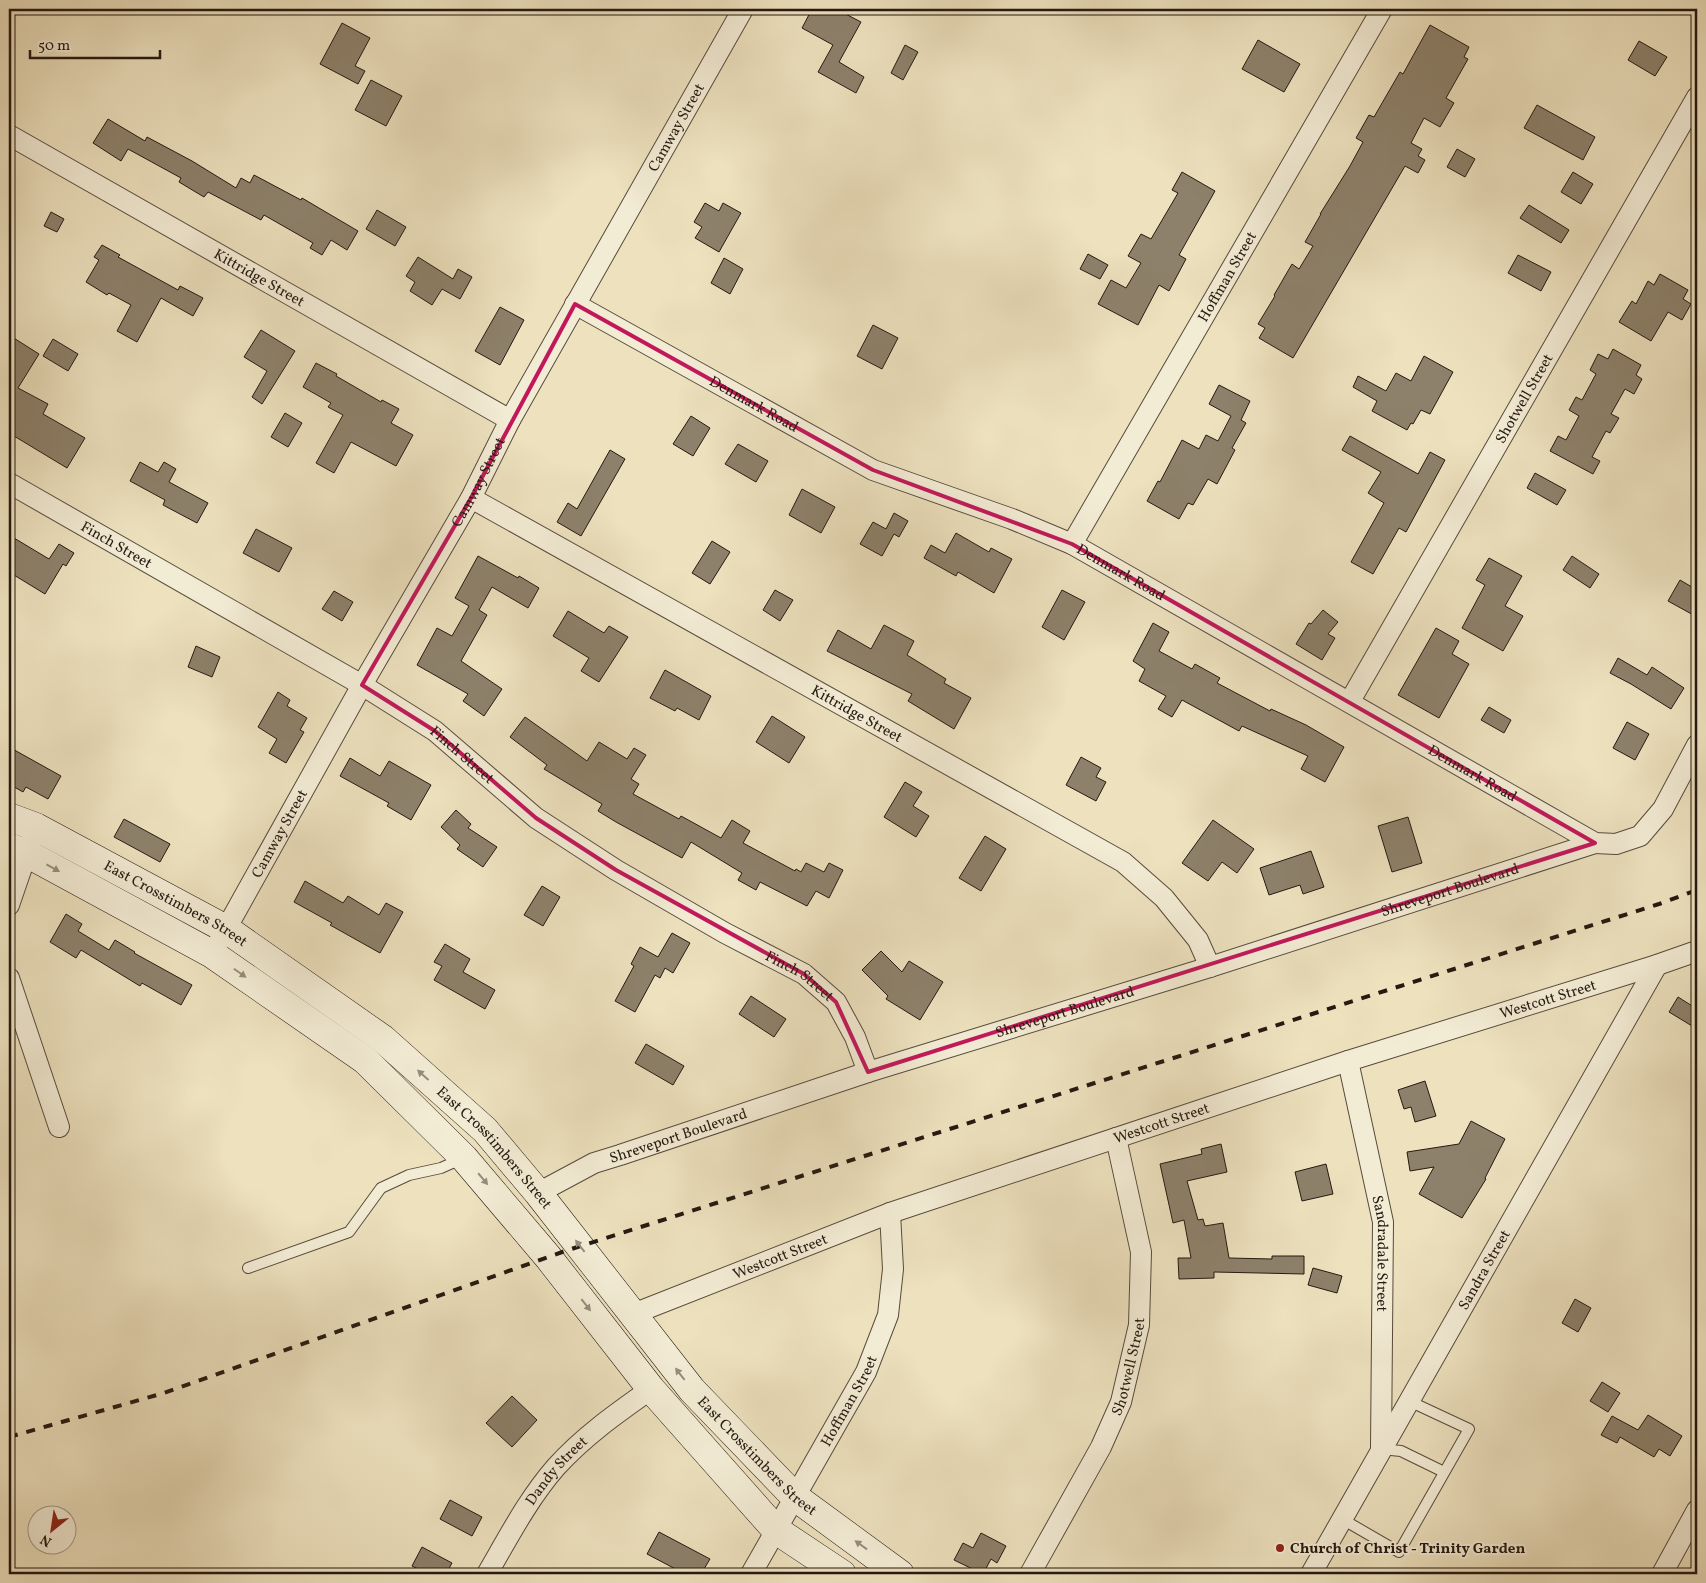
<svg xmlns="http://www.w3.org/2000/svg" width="1706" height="1583" font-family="Vollkorn,serif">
<rect width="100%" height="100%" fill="#ede1be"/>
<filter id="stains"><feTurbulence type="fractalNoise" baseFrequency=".004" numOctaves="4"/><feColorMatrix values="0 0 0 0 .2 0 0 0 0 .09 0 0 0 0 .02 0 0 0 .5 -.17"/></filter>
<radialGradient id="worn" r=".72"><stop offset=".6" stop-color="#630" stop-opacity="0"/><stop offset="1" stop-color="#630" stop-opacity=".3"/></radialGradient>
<path fill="#8d816b" stroke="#251911" d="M 812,9 L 836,9 L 861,22 L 839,62 L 864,77 L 856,93 L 818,72 L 833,45 L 802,28 Z
M 342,23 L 370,38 L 355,66 L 365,71 L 358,84 L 320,64 Z
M 1430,25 L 1469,47 L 1464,57 L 1468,59 L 1446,98 L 1454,103 L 1440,127 L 1424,118 L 1411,143 L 1422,149 L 1418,156 L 1425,160 L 1418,173 L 1405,166 L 1293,358 L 1259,338 L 1265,328 L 1258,324 L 1275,296 L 1274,295 L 1292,264 L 1299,269 L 1313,246 L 1305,242 L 1321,214 L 1320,214 L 1350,166 L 1363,142 L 1356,138 L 1369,115 L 1374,117 L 1400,72 L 1403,74 Z
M 1258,40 L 1300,64 L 1284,92 L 1242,69 Z
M 1639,41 L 1667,57 L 1655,76 L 1628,60 Z
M 905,45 L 918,52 L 903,80 L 891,73 Z
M 371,80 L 402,96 L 386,126 L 355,110 Z
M 1537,105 L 1595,137 L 1583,160 L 1524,128 Z
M 108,119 L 145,141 L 147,137 L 192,161 L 236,188 L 241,178 L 250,183 L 254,175 L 301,200 L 302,198 L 358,231 L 347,250 L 331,240 L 322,255 L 310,248 L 313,243 L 264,215 L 261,220 L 208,192 L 204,197 L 179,182 L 181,178 L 128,149 L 121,161 L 93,143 Z
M 1457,149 L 1475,159 L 1465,177 L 1447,167 Z
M 1182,172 L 1215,191 L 1179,255 L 1186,259 L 1169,291 L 1159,285 L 1138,325 L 1098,304 L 1111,280 L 1126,288 L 1141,263 L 1128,256 L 1141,234 L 1151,239 L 1178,193 L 1172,190 Z
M 1573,172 L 1593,184 L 1581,204 L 1561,192 Z
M 705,203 L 719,211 L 723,203 L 741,213 L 719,252 L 695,238 L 702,227 L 694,222 Z
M 1529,205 L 1569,230 L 1561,243 L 1520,218 Z
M 377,210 L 406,227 L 395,246 L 366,229 Z
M 51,212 L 64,219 L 57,232 L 44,226 Z
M 102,245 L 120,255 L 118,257 L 178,290 L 180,286 L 203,298 L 193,316 L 161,298 L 137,342 L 117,331 L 131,305 L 109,293 L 107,295 L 86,282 L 99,260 L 94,257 Z
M 1088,254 L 1108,265 L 1100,279 L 1080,269 Z
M 1518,255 L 1551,272 L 1541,291 L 1508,273 Z
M 418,257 L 453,279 L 458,269 L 472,277 L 460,299 L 442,289 L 432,305 L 410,291 L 415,282 L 406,276 Z
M 724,258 L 743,269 L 730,294 L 711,283 Z
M 1660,274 L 1688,290 L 1683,299 L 1691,304 L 1682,320 L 1668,312 L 1651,341 L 1619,322 L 1632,301 L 1636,304 L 1648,281 L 1654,285 Z
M 500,307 L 524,320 L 500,365 L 475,351 Z
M 873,325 L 898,338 L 882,369 L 857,356 Z
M 261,330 L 295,351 L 262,404 L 252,397 L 267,371 L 244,357 Z
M 9,335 L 39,354 L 18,388 L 48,404 L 43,414 L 85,438 L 67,468 L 9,433 Z
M 53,339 L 78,354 L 68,371 L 43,356 Z
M 1613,349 L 1641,365 L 1636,375 L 1642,379 L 1634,394 L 1625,389 L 1611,414 L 1619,418 L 1610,433 L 1606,431 L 1592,457 L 1600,461 L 1593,474 L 1550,451 L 1558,436 L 1566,440 L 1579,416 L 1569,410 L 1576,397 L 1582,400 L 1596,374 L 1590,370 L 1598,354 L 1608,359 Z
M 1424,356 L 1453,372 L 1430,414 L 1421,410 L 1413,424 L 1411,423 L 1407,430 L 1372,411 L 1377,401 L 1353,387 L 1358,376 L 1386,391 L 1396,373 L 1411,381 Z
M 316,363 L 337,374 L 336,376 L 381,402 L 382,400 L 399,409 L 391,423 L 413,435 L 396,466 L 351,442 L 334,473 L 316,463 L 343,415 L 328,407 L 331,403 L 303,387 Z
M 1219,385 L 1250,401 L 1241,420 L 1246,423 L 1232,448 L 1235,450 L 1217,484 L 1208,479 L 1193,505 L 1188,503 L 1179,519 L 1147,501 L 1158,481 L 1160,482 L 1182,440 L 1199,449 L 1206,435 L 1218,441 L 1231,416 L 1209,404 Z
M 285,413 L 302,423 L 288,447 L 271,437 Z
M 691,416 L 710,428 L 693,456 L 673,444 Z
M 1350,436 L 1418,474 L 1430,452 L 1445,460 L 1406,532 L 1399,528 L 1373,574 L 1351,562 L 1384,503 L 1368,493 L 1381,472 L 1342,450 Z
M 738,444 L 768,461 L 756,482 L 725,464 Z
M 610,450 L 625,459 L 581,536 L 557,522 L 568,503 L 577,509 Z
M 140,462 L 158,472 L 164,462 L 176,469 L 169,482 L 208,503 L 197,523 L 163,505 L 165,500 L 130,481 Z
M 1535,473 L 1566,490 L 1557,505 L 1527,488 Z
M 802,489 L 835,507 L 821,533 L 789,515 Z
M 894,513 L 908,521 L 899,537 L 894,534 L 882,556 L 860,544 L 873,522 L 886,529 Z
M 256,529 L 292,548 L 279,572 L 243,553 Z
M 956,533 L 989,552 L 991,548 L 1012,559 L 994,593 L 958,572 L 956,576 L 924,558 L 931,545 L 945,553 Z
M 9,535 L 49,559 L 59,544 L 74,553 L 66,566 L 63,564 L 45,594 L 9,572 Z
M 712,541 L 730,552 L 710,584 L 692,573 Z
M 478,556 L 518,578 L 519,576 L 539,588 L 528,608 L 492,587 L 479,610 L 487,615 L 461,661 L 502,689 L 484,716 L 463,701 L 468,694 L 417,665 L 437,628 L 452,636 L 469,606 L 455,598 Z
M 1572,556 L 1599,574 L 1590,588 L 1563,570 Z
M 1489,558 L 1522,576 L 1505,606 L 1523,616 L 1503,651 L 1462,628 L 1485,585 L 1476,580 Z
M 1680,580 L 1697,590 L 1697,617 L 1668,601 Z
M 775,590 L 793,600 L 780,621 L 763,610 Z
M 1062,590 L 1085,602 L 1064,640 L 1042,627 Z
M 334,591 L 353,602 L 342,621 L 322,609 Z
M 1323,610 L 1338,622 L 1328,634 L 1335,638 L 1322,660 L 1296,644 L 1309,623 L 1311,624 Z
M 568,611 L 604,633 L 609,626 L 628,637 L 599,682 L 581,671 L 589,658 L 553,636 Z
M 1153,623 L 1169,632 L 1159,651 L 1192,669 L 1195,664 L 1220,678 L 1217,683 L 1270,711 L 1271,709 L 1306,725 L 1344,747 L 1325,782 L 1301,769 L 1308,756 L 1242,726 L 1239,731 L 1182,700 L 1172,717 L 1158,709 L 1166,696 L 1139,681 L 1145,669 L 1133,661 Z
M 884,625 L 914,641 L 907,655 L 946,679 L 944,683 L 971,698 L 954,729 L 908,701 L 912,694 L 827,651 L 838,630 L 871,649 Z
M 1436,628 L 1459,641 L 1452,654 L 1469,664 L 1439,718 L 1398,695 Z
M 196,646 L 220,657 L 212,677 L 188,667 Z
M 1618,658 L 1647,675 L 1652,667 L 1684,688 L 1671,709 L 1631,684 L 1610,673 Z
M 665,670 L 711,696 L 699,720 L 677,708 L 675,711 L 650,698 Z
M 278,692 L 290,700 L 287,706 L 307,718 L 300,730 L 304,732 L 286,763 L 269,753 L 277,739 L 258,727 Z
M 1489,707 L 1511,720 L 1504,733 L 1481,720 Z
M 772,716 L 805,737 L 789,763 L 756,742 Z
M 525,717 L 587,761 L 599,742 L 627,759 L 634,748 L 646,755 L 631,779 L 639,784 L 633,794 L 679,819 L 681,816 L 721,838 L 732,820 L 750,831 L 743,843 L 795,871 L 796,869 L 801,872 L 806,863 L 824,872 L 829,863 L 843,870 L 829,898 L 816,891 L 807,906 L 760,882 L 756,890 L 738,880 L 742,873 L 691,842 L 682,858 L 616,822 L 598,811 L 602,804 L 544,769 L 547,765 L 510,737 Z
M 1627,722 L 1649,734 L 1635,760 L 1613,748 Z
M 9,747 L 61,776 L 48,799 L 26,787 L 23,792 L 9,784 Z
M 1081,757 L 1101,768 L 1096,777 L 1106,782 L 1096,801 L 1066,785 Z
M 350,758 L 380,776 L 389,761 L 431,785 L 411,820 L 387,806 L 389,803 L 340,776 Z
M 905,782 L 922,792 L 913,806 L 929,816 L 916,837 L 884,817 Z
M 456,810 L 471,824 L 468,828 L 497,847 L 483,867 L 457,849 L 460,845 L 441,827 Z
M 1408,817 L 1422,863 L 1392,872 L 1378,826 Z
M 124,819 L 170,844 L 160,862 L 114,837 Z
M 1213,820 L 1254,849 L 1237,873 L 1222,862 L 1208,881 L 1182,863 Z
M 985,836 L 1006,849 L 981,891 L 959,878 Z
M 1311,851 L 1324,887 L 1303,894 L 1300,885 L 1269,895 L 1260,868 Z
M 305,881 L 343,903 L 348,896 L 379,915 L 386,903 L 403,912 L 380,953 L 330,925 L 332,923 L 294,902 Z
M 542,886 L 560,897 L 543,926 L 524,915 Z
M 66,914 L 82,924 L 78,931 L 109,950 L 115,940 L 135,952 L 134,953 L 192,985 L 181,1005 L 142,983 L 140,986 L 81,950 L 76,958 L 50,942 Z
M 672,933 L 690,943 L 673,973 L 665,968 L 660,978 L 655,975 L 635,1012 L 615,1001 L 634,966 L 631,964 L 640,947 L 658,957 Z
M 445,944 L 470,959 L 463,972 L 495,990 L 485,1009 L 434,980 L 442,966 L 434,962 Z
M 881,951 L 902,972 L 909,961 L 943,982 L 920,1020 L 886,999 L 888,996 L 862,970 Z
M 751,996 L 786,1019 L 774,1037 L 739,1014 Z
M 1678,997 L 1697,1009 L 1697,1029 L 1669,1012 Z
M 646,1044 L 684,1066 L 673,1085 L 635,1063 Z
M 1425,1081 L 1436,1116 L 1415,1122 L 1411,1107 L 1404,1109 L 1398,1090 Z
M 1471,1121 L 1505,1139 L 1485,1178 L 1486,1179 L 1462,1218 L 1419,1194 L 1434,1167 L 1410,1171 L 1407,1152 L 1459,1144 Z
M 1221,1144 L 1227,1172 L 1187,1181 L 1198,1220 L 1203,1219 L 1205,1226 L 1223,1223 L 1229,1258 L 1272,1259 L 1272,1256 L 1304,1256 L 1304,1274 L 1214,1272 L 1214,1278 L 1179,1279 L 1178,1258 L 1191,1258 L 1184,1220 L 1173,1223 L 1160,1164 L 1202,1154 L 1201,1149 Z
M 1326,1164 L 1333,1194 L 1302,1201 L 1295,1172 Z
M 1313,1268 L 1342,1276 L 1337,1293 L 1308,1285 Z
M 1575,1299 L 1591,1308 L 1578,1332 L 1562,1323 Z
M 1602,1382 L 1620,1393 L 1608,1412 L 1590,1401 Z
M 512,1396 L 537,1420 L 512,1447 L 486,1423 Z
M 1648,1415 L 1682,1436 L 1670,1456 L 1659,1449 L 1654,1457 L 1620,1437 L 1617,1443 L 1601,1435 L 1612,1416 L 1638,1430 Z
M 450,1500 L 482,1517 L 472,1536 L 440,1519 Z
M 659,1532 L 710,1559 L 701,1574 L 685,1574 L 647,1554 Z
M 981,1533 L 1006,1546 L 997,1563 L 991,1559 L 983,1574 L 954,1560 L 963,1543 L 973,1548 Z
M 422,1547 L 452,1563 L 446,1574 L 428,1574 L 412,1566 Z"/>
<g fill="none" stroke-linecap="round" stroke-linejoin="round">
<defs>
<path id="lane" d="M 248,1268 L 349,1232 L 381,1188 L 409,1175 L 441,1168 L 461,1159
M 1381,1449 L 1401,1451 L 1444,1472
M 1342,1519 L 1399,1552 L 1469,1429 L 1409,1401"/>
<g id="street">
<path id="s1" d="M 9,135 L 510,420"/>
<path id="s2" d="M 575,304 L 873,470 L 1012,519 L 1072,544 L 1595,843 L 1616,844 L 1640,836 L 1663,809 L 1697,745"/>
<path id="s3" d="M 9,483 L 362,685 L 435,731 L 536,818 L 616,870 L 725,933 L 804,974 L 836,1002 L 855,1037 L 868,1072"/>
<path id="s4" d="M 471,498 L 1123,862 L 1164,898 L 1198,940 L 1210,967"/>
<path id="s5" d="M 1072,544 L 1382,9"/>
<path id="s6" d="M 1350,701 L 1697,97"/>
<path d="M 9,905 L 31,841"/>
<path id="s7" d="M 212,954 L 362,685 L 471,498 L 510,420 L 743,9"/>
<path d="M 9,978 L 59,1127"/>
<path id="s8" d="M 1348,1061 L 1383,1222 L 1381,1448"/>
<path id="s9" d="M 538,1193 L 594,1163 L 620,1155 L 868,1072 L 1210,967 L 1595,843"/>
<path id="s10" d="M 633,1314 L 890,1213 L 1348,1061 L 1657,965 L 1697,951"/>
<path id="s11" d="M 487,1574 C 508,1538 528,1499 556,1467 C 584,1436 617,1413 651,1389"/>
<path id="s12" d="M 751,1574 L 866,1372 L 888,1315 L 893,1269 L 890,1213"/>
<path id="s13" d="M 1030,1574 L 1101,1447 L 1121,1402 L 1139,1325 L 1141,1252 L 1116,1138"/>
<path id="s14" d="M 1311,1574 L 1657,965"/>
<path d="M 1662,1574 L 1697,1510"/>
</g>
<g id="secondary">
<path id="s15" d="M 9,817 L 36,827 L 226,929 L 383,1039 L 485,1130 L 538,1193 L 692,1390 L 795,1497 L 900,1574"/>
<path d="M 9,847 L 26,853 L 212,954 L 365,1060 L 464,1158 L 548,1257 L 651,1389 L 776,1530 L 842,1574"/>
</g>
</defs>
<use href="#lane" stroke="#574b3c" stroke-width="12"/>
<use href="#street" stroke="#574b3c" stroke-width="22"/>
<use href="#secondary" stroke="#251911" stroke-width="29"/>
<use href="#lane" stroke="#f3ecd5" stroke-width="10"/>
<use href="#street" stroke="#f3ecd5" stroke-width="20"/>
<use href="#secondary" stroke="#f3ecd5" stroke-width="28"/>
<path stroke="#251911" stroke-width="4" stroke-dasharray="9 9" stroke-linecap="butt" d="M 9,1437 L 164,1393 L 565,1251 L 1659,904 L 1697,890"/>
</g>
<defs><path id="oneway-solid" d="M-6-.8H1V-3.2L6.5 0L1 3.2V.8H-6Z" transform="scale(1.25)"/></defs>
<g fill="#968d7d">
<use href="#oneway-solid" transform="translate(53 868) rotate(29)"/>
<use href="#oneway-solid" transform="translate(240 973) rotate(35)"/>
<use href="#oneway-solid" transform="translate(423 1075) rotate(-138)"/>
<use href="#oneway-solid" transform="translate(483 1179) rotate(50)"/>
<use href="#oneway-solid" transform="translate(580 1246) rotate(-128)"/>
<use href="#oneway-solid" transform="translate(586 1305) rotate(52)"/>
<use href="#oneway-solid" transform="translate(680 1374) rotate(-128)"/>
<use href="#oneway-solid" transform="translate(861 1545) rotate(-144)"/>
</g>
<path fill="none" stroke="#c2185b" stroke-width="4" stroke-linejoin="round" d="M 575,304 L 873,470 L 1072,544 L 1595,843 L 868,1072 L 836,1002 L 804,974 L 616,870 L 536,818 L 435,731 L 362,685 L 471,498 Z"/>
<circle fill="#8f2418" stroke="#f3ecd5" stroke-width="2" cx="1280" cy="1548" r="5"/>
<g text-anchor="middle" stroke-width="4" stroke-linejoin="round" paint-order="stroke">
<g font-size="15" fill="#251911" stroke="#f3ecd5">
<text dy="5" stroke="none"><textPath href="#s7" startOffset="948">Camway Street</textPath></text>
<text dy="5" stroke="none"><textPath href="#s5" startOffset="309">Hoffman Street</textPath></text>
<text dy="5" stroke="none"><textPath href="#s1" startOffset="288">Kittridge Street</textPath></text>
<text dy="5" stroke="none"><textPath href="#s6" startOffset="349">Shotwell Street</textPath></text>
<text dy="5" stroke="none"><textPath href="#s2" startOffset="205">Denmark Road</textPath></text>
<text dy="5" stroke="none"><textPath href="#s7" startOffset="542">Camway Street</textPath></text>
<text dy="5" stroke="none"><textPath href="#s3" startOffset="124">Finch Street</textPath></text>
<text dy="5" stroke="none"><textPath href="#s2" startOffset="610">Denmark Road</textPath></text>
<text dy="5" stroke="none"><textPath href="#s4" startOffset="442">Kittridge Street</textPath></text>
<text dy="5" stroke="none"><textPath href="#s3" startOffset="529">Finch Street</textPath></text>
<text dy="5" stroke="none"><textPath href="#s2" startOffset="1015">Denmark Road</textPath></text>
<text dy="5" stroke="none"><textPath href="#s7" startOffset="138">Camway Street</textPath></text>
<text dy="5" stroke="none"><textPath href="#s9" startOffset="962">Shreveport Boulevard</textPath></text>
<text dy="5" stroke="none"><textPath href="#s15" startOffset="188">East Crosstimbers Street</textPath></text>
<text dy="5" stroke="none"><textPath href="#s3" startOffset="934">Finch Street</textPath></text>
<text dy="5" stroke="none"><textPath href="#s10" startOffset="968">Westcott Street</textPath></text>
<text dy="5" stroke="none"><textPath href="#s9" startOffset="558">Shreveport Boulevard</textPath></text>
<text dy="5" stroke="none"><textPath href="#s10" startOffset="562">Westcott Street</textPath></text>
<text dy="5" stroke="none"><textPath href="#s9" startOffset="152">Shreveport Boulevard</textPath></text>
<text dy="5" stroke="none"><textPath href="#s15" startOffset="592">East Crosstimbers Street</textPath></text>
<text dy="5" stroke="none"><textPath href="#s8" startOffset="196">Sandradale Street</textPath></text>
<text dy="5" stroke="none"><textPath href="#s10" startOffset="158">Westcott Street</textPath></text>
<text dy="5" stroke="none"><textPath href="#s14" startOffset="350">Sandra Street</textPath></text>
<text dy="5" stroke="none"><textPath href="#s13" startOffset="231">Shotwell Street</textPath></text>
<text dy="5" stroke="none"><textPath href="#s12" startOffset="199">Hoffman Street</textPath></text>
<text dy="5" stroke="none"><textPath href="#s15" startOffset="998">East Crosstimbers Street</textPath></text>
<text dy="5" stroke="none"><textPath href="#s11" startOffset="125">Dandy Street</textPath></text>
</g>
<g font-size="15" font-weight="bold" fill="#251911" stroke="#f3ecd5" text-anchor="start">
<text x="1290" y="1553">Church of Christ - Trinity Garden</text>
</g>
</g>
<rect width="1706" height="1583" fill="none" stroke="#ede1be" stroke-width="30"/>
<rect x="10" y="10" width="1686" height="1563" fill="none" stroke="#251911" stroke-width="2.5"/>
<rect x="15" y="15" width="1676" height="1553" fill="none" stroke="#251911"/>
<g transform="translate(52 1530) rotate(210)"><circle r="24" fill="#f3ecd5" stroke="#a19887"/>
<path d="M0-4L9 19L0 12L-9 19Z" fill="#8f2418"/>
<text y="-8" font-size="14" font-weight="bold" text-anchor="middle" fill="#251911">N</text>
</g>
<path d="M30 50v8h130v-8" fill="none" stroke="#251911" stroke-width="2.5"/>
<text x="38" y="50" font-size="15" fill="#251911" stroke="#f3ecd5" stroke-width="4" paint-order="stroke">50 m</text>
<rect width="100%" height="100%" filter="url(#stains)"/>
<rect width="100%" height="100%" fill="url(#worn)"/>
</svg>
